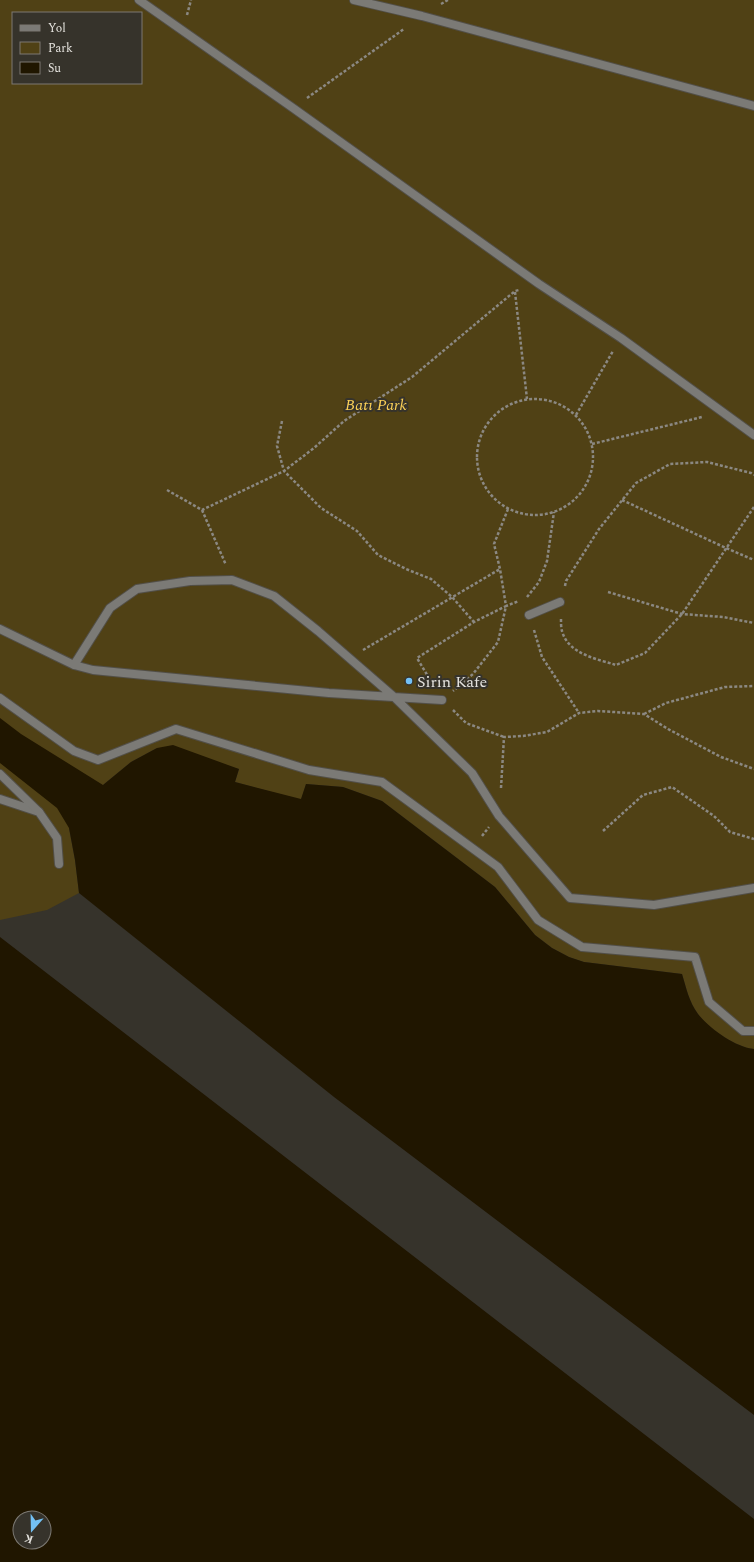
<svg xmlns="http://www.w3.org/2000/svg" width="754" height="1562" font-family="Spectral,serif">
<rect width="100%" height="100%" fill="#36332b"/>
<path fill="#504115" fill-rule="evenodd" d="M 0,0 L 754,0 L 754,1049 C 735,1047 709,1029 698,1014 C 689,1002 686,987 682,974 L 584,962 L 569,957 L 552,948 L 535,935 L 495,887 L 382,801 L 343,787 L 306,784 L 301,800 L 235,782 L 239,769 L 157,748 L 131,762 L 103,785 L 69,828 L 75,860 L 79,893 L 47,910 L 0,920 ZM 13,13 L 141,13 L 141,83 L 13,83 Z"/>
<path fill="#201600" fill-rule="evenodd" d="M 0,718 L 21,734 L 103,785 L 131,762 L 157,748 L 173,745 L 239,769 L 235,782 L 301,799 L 306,784 L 343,787 L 382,801 L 495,887 L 535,935 L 552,948 L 569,957 L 584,962 L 682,974 C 686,987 689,1002 698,1014 C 710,1029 735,1047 754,1049 L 754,1415 L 334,1097 L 79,893 L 75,860 L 69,828 L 57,808 L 0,763 Z
M 0,937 L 754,1519 L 754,1562 L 0,1562 ZM 20,1518 L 44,1518 L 44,1542 L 20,1542 Z"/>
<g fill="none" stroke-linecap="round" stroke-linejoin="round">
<defs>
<path id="pedestrian" d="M 0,799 L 39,812 L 57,838 L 59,864"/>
<path id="minor" d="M 139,0 L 293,108 L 539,284 L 621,338 L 754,435
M 354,0 L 422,16 L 754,106
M 529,615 L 560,602
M 0,629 L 74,665 L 93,670 L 329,693 L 442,700
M 74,665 L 110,608 L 137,589 L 190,581 L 232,580 L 274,596 L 318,631 L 393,696 L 472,773 L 499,816 L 570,898 L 654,905 L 754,888
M 0,698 L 74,751 L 98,760 L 176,729 L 309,770 L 382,782 L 498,867 L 538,920 L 582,947 L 695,957 L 709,1002 L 743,1031 L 754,1031
M 0,774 L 39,812"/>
</defs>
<use href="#pedestrian" stroke="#524f48" stroke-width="10"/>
<use href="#minor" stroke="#524f48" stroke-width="10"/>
<path stroke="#8b8882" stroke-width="2.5" stroke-dasharray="3 2" stroke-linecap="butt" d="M 441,4 L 448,0
M 187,15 L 191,0
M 307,98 L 404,29
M 515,292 L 527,399
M477 457a58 58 0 1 1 116 0a58 58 0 1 1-116 0Z
M 576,415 L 613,351
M 282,421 L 277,446 L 284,471 L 321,508 L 357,531 L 378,555 L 406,569 L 431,579 L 452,597 L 474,622
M 592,444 L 702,417
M 167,490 L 202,510 L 284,471 L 314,448 L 344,421 L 412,377 L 515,291 L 519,290
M 622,500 L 726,548 L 754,560
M 508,509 L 494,544 L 500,569 L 506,606 L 519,601
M 202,510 L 226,565
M 565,586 L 566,581 L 599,529 L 636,483 L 670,464 L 707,462 L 751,473 L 754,475
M 608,592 L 682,614 L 723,617 L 754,623
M 527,597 L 539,582 L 547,561 L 554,512
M 561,619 C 561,623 561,628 562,631 C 568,654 597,659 616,665 L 645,653 L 682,614 L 754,507
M 534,630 L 542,657 L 579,713
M 363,650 L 500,569
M 432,683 L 417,658 L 474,622 L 506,606 L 498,642 L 473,674 L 453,691
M 453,710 L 466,723 L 504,737
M 644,714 L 666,703 L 725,687 L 754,686
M 501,788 L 504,737 L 523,736 L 547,732 L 579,713 L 598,711 L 644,714 L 668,729 L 721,757 L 754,769
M 603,831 L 643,795 L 672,787 L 714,816 L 730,832 L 754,839
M 482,836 L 489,827"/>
<use href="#pedestrian" stroke="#7b7a76" stroke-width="8"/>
<use href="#minor" stroke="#7b7a76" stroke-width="8"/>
</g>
<circle fill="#73c1f5" stroke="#36332b" stroke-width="1.5" cx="409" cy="681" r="4"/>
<g text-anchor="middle" stroke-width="4" stroke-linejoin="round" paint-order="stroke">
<g font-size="16" font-style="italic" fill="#f9cf56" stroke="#36332b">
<text x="376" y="410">Batı Park</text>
</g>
<g font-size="16" fill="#e5e3de" stroke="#36332b" text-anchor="start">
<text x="417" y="687">Sirin Kafe</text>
</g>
</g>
<rect x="12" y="12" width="130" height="72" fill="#36332b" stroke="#7c7973"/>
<rect x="20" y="25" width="20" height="6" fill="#7b7a76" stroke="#7c7973"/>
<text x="48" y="32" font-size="12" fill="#e5e3de">Yol</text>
<rect x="20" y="42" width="20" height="12" fill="#504115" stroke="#7c7973"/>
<text x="48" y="52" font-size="12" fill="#e5e3de">Park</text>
<rect x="20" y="62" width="20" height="12" fill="#201600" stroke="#7c7973"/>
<text x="48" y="72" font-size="12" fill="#e5e3de">Su</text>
<g transform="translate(32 1530) rotate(200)"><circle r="19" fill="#36332b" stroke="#7c7973"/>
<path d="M0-3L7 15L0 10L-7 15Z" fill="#73c1f5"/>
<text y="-6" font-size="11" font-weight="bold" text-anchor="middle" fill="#e5e3de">K</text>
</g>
</svg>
